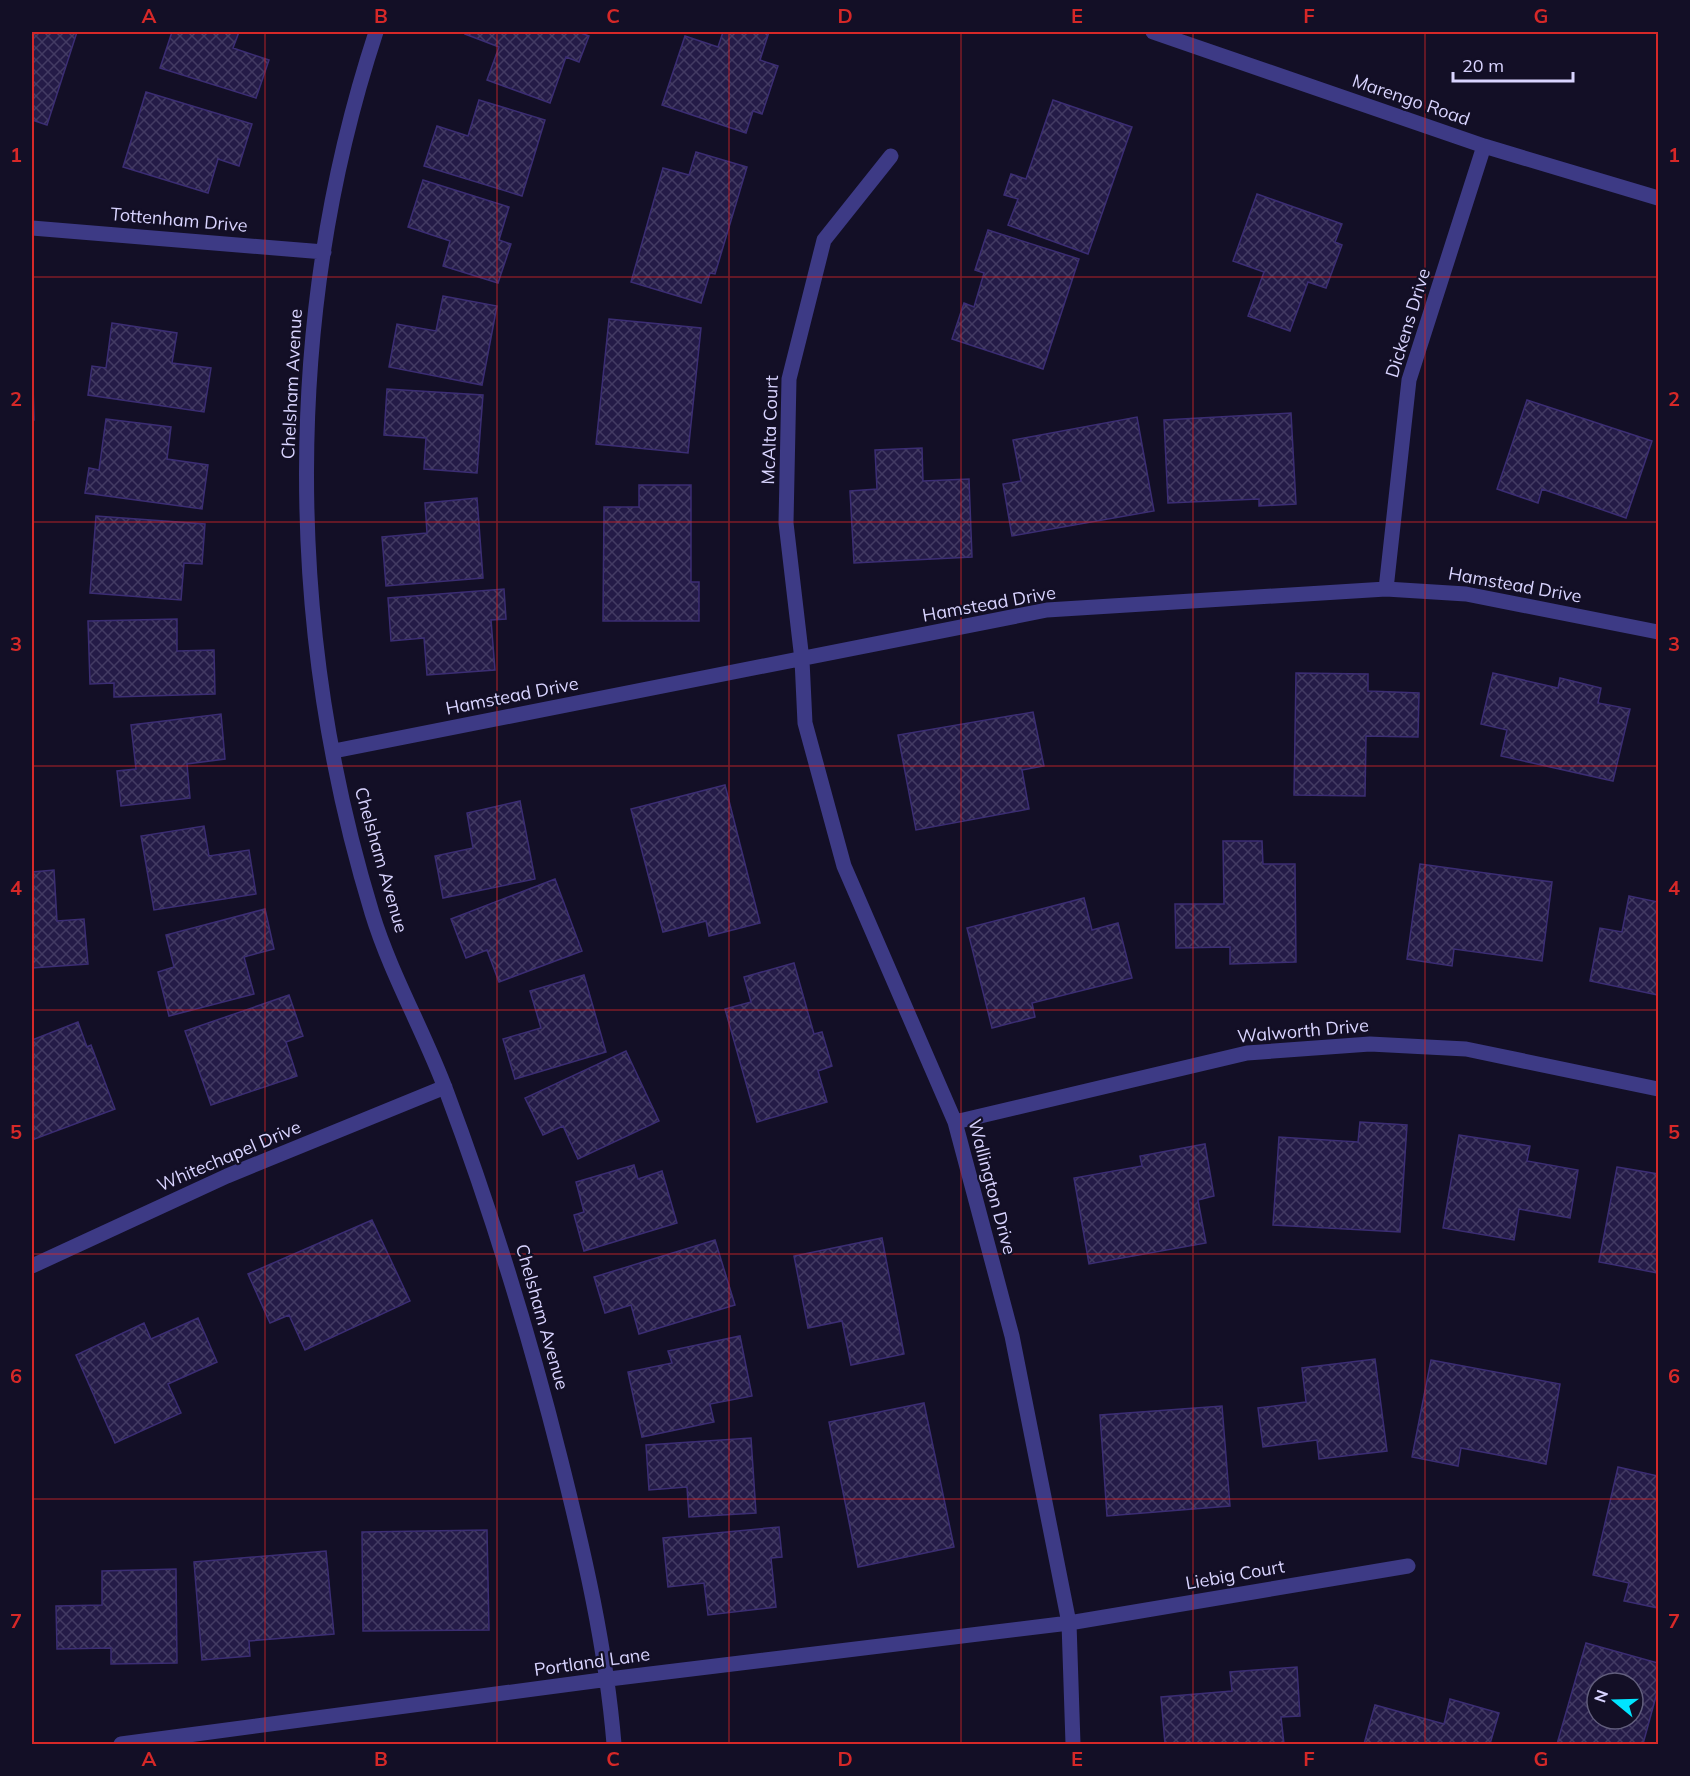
<svg xmlns="http://www.w3.org/2000/svg" width="1690" height="1776" font-family="Mulish,sans-serif">
<defs>
<pattern id="building-cross-hatch" width="8" height="8" patternUnits="userSpaceOnUse" patternTransform="scale(1.5)"><rect width="8" height="8" fill="#241b47"/><path d="M0 0l8 8M0 8l8-8" fill="none" stroke="#433b63"/></pattern>
</defs>
<rect width="100%" height="100%" fill="#130f26"/>
<path fill="url(#building-cross-hatch)" stroke="#3b2d73" stroke-width="1.5" fill-rule="evenodd" d="M 32,32 L 77,32 L 47,125 L 32,120 Z
M 172,32 L 239,32 L 233,48 L 269,60 L 256,98 L 160,68 Z
M 466,32 L 578,32 L 589,36 L 579,62 L 566,57 L 550,103 L 487,80 L 499,47 L 465,34 Z
M 723,32 L 769,32 L 760,60 L 778,66 L 762,114 L 753,111 L 746,133 L 662,105 L 685,36 L 718,47 Z
M 146,92 L 252,124 L 239,166 L 218,159 L 208,193 L 123,167 Z
M 479,100 L 545,120 L 522,196 L 424,166 L 437,126 L 468,136 Z
M 1053,100 L 1132,127 L 1088,254 L 1008,225 L 1018,199 L 1004,195 L 1011,174 L 1026,179 Z
M 696,152 L 747,167 L 715,274 L 710,273 L 701,303 L 631,282 L 663,168 L 689,175 Z
M 423,180 L 509,207 L 499,240 L 511,244 L 498,283 L 443,266 L 450,241 L 408,227 Z
M 1257,194 L 1342,224 L 1335,242 L 1342,245 L 1326,288 L 1308,282 L 1290,331 L 1248,316 L 1264,272 L 1233,261 Z
M 988,230 L 1079,259 L 1043,369 L 952,339 L 964,303 L 974,307 L 984,273 L 975,270 Z
M 443,296 L 497,306 L 482,385 L 389,367 L 397,324 L 436,331 Z
M 609,319 L 701,328 L 688,453 L 596,444 Z
M 112,323 L 177,333 L 172,363 L 211,368 L 204,412 L 88,395 L 92,366 L 106,368 Z
M 32,349 L 34,420 L 32,420 Z
M 387,389 L 483,395 L 477,473 L 424,469 L 426,438 L 384,435 Z
M 1527,400 L 1652,441 L 1626,518 L 1542,489 L 1538,503 L 1497,489 Z
M 1291,413 L 1296,504 L 1259,506 L 1259,499 L 1168,503 L 1164,420 Z
M 1137,417 L 1154,511 L 1012,536 L 1003,484 L 1021,481 L 1013,440 Z
M 106,419 L 171,427 L 167,459 L 208,465 L 202,509 L 85,493 L 89,468 L 99,470 Z
M 922,448 L 923,481 L 969,479 L 972,557 L 854,563 L 850,491 L 877,489 L 875,450 Z
M 639,485 L 691,485 L 691,582 L 699,582 L 699,621 L 603,621 L 604,507 L 639,507 Z
M 477,498 L 483,578 L 386,586 L 382,537 L 427,533 L 425,503 Z
M 96,516 L 205,524 L 202,564 L 184,563 L 181,600 L 90,593 Z
M 504,589 L 506,619 L 491,620 L 495,670 L 427,675 L 424,638 L 391,641 L 388,598 Z
M 177,619 L 177,651 L 214,650 L 215,694 L 114,697 L 114,683 L 90,684 L 88,621 Z
M 1296,673 L 1368,674 L 1368,691 L 1419,693 L 1418,737 L 1366,736 L 1365,796 L 1294,795 Z
M 1493,673 L 1558,688 L 1560,678 L 1601,688 L 1598,703 L 1630,709 L 1613,781 L 1501,756 L 1507,730 L 1481,724 Z
M 1033,712 L 1044,766 L 1022,770 L 1029,809 L 916,830 L 898,735 Z
M 221,714 L 225,759 L 187,764 L 190,798 L 121,806 L 117,771 L 136,769 L 131,725 Z
M 725,785 L 760,923 L 709,936 L 706,921 L 663,932 L 631,809 Z
M 520,801 L 535,879 L 443,898 L 435,856 L 473,848 L 467,813 Z
M 204,826 L 209,856 L 249,850 L 256,894 L 154,910 L 141,836 Z
M 1223,841 L 1262,841 L 1263,864 L 1295,864 L 1296,962 L 1230,964 L 1230,947 L 1176,948 L 1175,904 L 1224,904 Z
M 1420,864 L 1552,882 L 1542,961 L 1454,949 L 1452,966 L 1407,959 Z
M 54,870 L 57,921 L 84,919 L 88,964 L 32,968 L 32,872 Z
M 555,879 L 582,951 L 499,982 L 487,950 L 466,958 L 451,919 Z
M 1629,896 L 1658,902 L 1658,995 L 1590,981 L 1600,928 L 1622,932 Z
M 1084,898 L 1092,930 L 1118,923 L 1132,978 L 1032,1003 L 1035,1017 L 992,1028 L 967,928 Z
M 265,909 L 274,949 L 244,957 L 254,994 L 169,1016 L 158,972 L 174,967 L 166,935 Z
M 794,963 L 814,1034 L 822,1032 L 832,1066 L 818,1071 L 827,1102 L 757,1122 L 725,1009 L 751,1002 L 744,977 Z
M 584,975 L 606,1052 L 515,1079 L 503,1039 L 541,1028 L 530,991 Z
M 289,995 L 303,1036 L 286,1042 L 297,1076 L 211,1105 L 185,1031 Z
M 78,1022 L 87,1047 L 91,1045 L 115,1109 L 32,1140 L 32,1040 Z
M 626,1051 L 659,1121 L 578,1159 L 563,1126 L 543,1135 L 525,1098 Z
M 1360,1122 L 1407,1125 L 1400,1232 L 1273,1225 L 1279,1137 L 1358,1142 Z
M 1459,1135 L 1530,1146 L 1527,1161 L 1578,1170 L 1570,1218 L 1519,1209 L 1514,1240 L 1443,1228 Z
M 1205,1144 L 1214,1196 L 1198,1200 L 1206,1243 L 1089,1264 L 1074,1178 L 1142,1166 L 1140,1156 Z
M 634,1165 L 638,1179 L 662,1171 L 677,1223 L 584,1251 L 574,1215 L 584,1212 L 576,1182 Z
M 1617,1167 L 1658,1174 L 1658,1273 L 1599,1262 Z
M 372,1220 L 410,1301 L 305,1350 L 289,1315 L 270,1323 L 248,1274 Z
M 882,1238 L 904,1354 L 851,1365 L 842,1321 L 808,1328 L 794,1256 Z
M 715,1240 L 735,1305 L 639,1334 L 631,1305 L 605,1313 L 594,1277 Z
M 198,1318 L 217,1362 L 168,1384 L 181,1413 L 115,1443 L 76,1355 L 144,1323 L 151,1339 Z
M 740,1336 L 752,1396 L 710,1404 L 714,1422 L 642,1437 L 628,1372 L 672,1363 L 668,1351 Z
M 1375,1359 L 1387,1451 L 1319,1459 L 1317,1440 L 1263,1447 L 1258,1408 L 1306,1402 L 1302,1368 Z
M 1431,1360 L 1560,1384 L 1546,1464 L 1461,1448 L 1458,1466 L 1412,1457 Z
M 924,1403 L 954,1547 L 858,1567 L 829,1422 Z
M 1222,1406 L 1230,1506 L 1107,1516 L 1100,1415 Z
M 751,1438 L 756,1513 L 689,1517 L 687,1487 L 649,1490 L 646,1445 Z
M 1618,1467 L 1658,1476 L 1658,1608 L 1624,1601 L 1629,1583 L 1593,1575 Z
M 779,1527 L 782,1557 L 771,1558 L 776,1607 L 708,1615 L 704,1583 L 668,1587 L 663,1538 Z
M 487,1530 L 489,1630 L 363,1631 L 362,1532 Z
M 326,1551 L 334,1634 L 249,1641 L 250,1656 L 202,1660 L 194,1562 Z
M 176,1569 L 177,1663 L 111,1664 L 111,1648 L 57,1649 L 56,1606 L 102,1605 L 102,1571 Z
M 1586,1643 L 1658,1663 L 1658,1689 L 1643,1744 L 1557,1744 ZM 1597,1683 L 1633,1683 L 1633,1719 L 1597,1719 Z
M 1297,1667 L 1300,1716 L 1281,1717 L 1284,1744 L 1165,1744 L 1161,1697 L 1232,1691 L 1230,1672 Z
M 1450,1699 L 1499,1713 L 1490,1744 L 1364,1744 L 1375,1705 L 1444,1724 Z"/>
<g fill="none" stroke-linecap="round" stroke-linejoin="round">
<path stroke="#3d3a85" stroke-width="15" d="M 376,32 C 283,315 285,628 372,913 C 391,975 425,1033 447,1093 C 492,1213 529,1334 560,1457 C 584,1552 606,1647 614,1744
M 1153,32 L 1484,146 L 1658,198
M 891,156 L 824,240 L 789,379 L 786,523 L 802,660 L 805,723 L 844,866 L 955,1122 L 1012,1336 L 1069,1623 L 1073,1744
M 32,228 L 324,252
M 1386,589 L 1409,380 L 1484,146
M 334,751 L 1047,610 L 1386,589 L 1466,594 L 1658,632
M 955,1122 L 1247,1053 L 1370,1044 L 1466,1049 L 1658,1089
M 32,1266 L 227,1176 L 445,1087
M 121,1744 L 609,1679 L 1069,1623 L 1408,1566"/>
</g>
<path fill="none" stroke="#d62828" stroke-width="1.5" stroke-opacity="0.55" d="M 265,32 L 265,1744M 497,32 L 497,1744M 729,32 L 729,1744M 961,32 L 961,1744M 1193,32 L 1193,1744M 1425,32 L 1425,1744M 32,277 L 1658,277M 32,522 L 1658,522M 32,766 L 1658,766M 32,1010 L 1658,1010M 32,1254 L 1658,1254M 32,1499 L 1658,1499"/>
<g text-anchor="middle" stroke-width="4.5" stroke-linejoin="round" paint-order="stroke">
<g font-size="18" fill="#d9d4ff" stroke="#130f26">
<text transform="translate(1411 100) rotate(19)" y="6">Marengo Road</text>
<text transform="translate(179 220) rotate(5)" y="6">Tottenham Drive</text>
<text transform="translate(1408 323) rotate(-73)" y="6">Dickens Drive</text>
<text transform="translate(292 384) rotate(-87)" y="6">Chelsham Avenue</text>
<text transform="translate(770 430) rotate(-88)" y="6">McAlta Court</text>
<text transform="translate(1515 585) rotate(10)" y="6">Hamstead Drive</text>
<text transform="translate(989 604) rotate(-10)" y="6">Hamstead Drive</text>
<text transform="translate(512 696) rotate(-11)" y="6">Hamstead Drive</text>
<text transform="translate(381 860) rotate(74)" y="6">Chelsham Avenue</text>
<text transform="translate(1303 1031) rotate(-5)" y="6">Walworth Drive</text>
<text transform="translate(229 1156) rotate(-23)" y="6">Whitechapel Drive</text>
<text transform="translate(992 1187) rotate(75)" y="6">Wallington Drive</text>
<text transform="translate(542 1317) rotate(74)" y="6">Chelsham Avenue</text>
<text transform="translate(1235 1575) rotate(-10)" y="6">Liebig Court</text>
<text transform="translate(592 1662) rotate(-8)" y="6">Portland Lane</text>
</g>
</g>
<rect width="1690" height="1776" fill="none" stroke="#130f26" stroke-width="66"/>
<g transform="translate(1615 1701) rotate(289)"><circle r="28" fill="#130f26" stroke="#625e7d" stroke-width="1.5"/>
<path d="M0-4.5L10 22L0 15L-10 22Z" fill="#00e5ff"/>
<text y="-9" font-size="16" font-weight="bold" text-anchor="middle" fill="#d9d4ff">N</text>
</g>
<path d="M1453 72v9h120v-9" fill="none" stroke="#d9d4ff" stroke-width="3"/>
<text x="1462" y="72" font-size="18" fill="#d9d4ff" stroke="#130f26" stroke-width="4.5" paint-order="stroke">20 m</text>
<rect x="33" y="33" width="1624" height="1710" fill="none" stroke="#d62828" stroke-width="2"/>
<g font-size="20" text-anchor="middle" font-weight="bold" fill="#d62828">
<text x="149" y="23">A</text>
<text x="381" y="23">B</text>
<text x="613" y="23">C</text>
<text x="845" y="23">D</text>
<text x="1077" y="23">E</text>
<text x="1309" y="23">F</text>
<text x="1541" y="23">G</text>
<text x="16" y="162">1</text>
<text x="1674" y="162">1</text>
<text x="16" y="406">2</text>
<text x="1674" y="406">2</text>
<text x="16" y="651">3</text>
<text x="1674" y="651">3</text>
<text x="16" y="895">4</text>
<text x="1674" y="895">4</text>
<text x="16" y="1139">5</text>
<text x="1674" y="1139">5</text>
<text x="16" y="1383">6</text>
<text x="1674" y="1383">6</text>
<text x="16" y="1628">7</text>
<text x="1674" y="1628">7</text>
<text x="149" y="1766">A</text>
<text x="381" y="1766">B</text>
<text x="613" y="1766">C</text>
<text x="845" y="1766">D</text>
<text x="1077" y="1766">E</text>
<text x="1309" y="1766">F</text>
<text x="1541" y="1766">G</text>
</g>
</svg>
